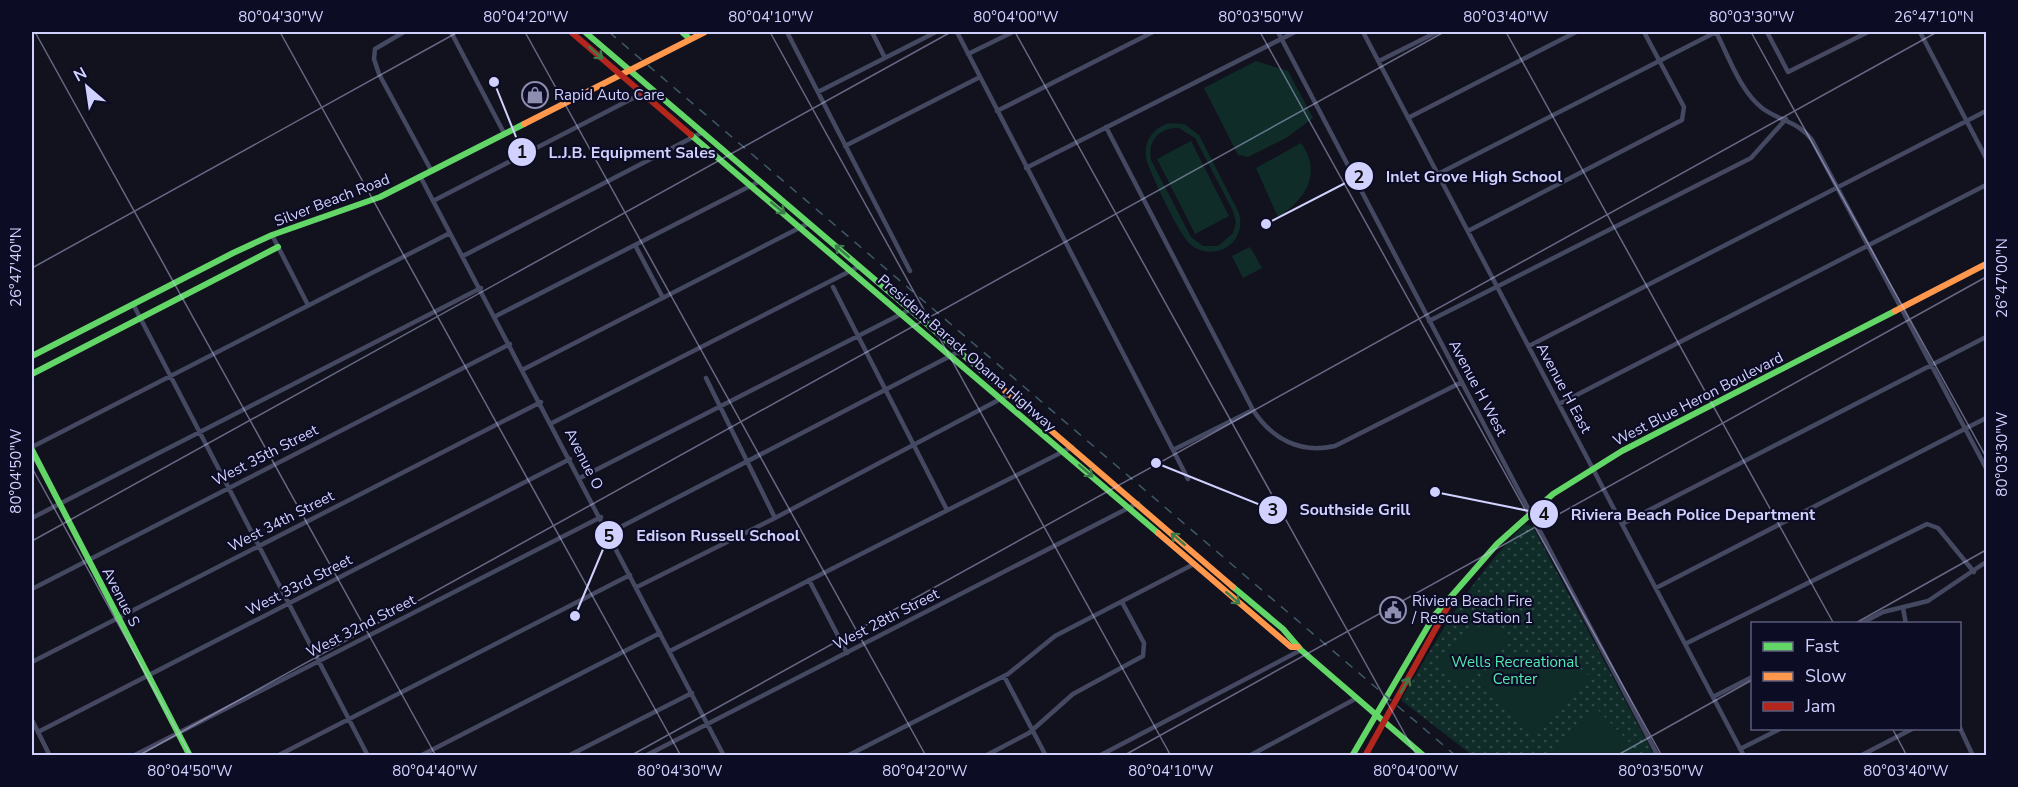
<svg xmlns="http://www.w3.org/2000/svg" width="2018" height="787" font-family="'Nunito Sans',sans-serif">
<defs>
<pattern id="park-dots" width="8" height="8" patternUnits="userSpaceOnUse" patternTransform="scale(1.5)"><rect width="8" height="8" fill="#0f2c29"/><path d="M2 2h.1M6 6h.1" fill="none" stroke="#314a49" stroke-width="1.8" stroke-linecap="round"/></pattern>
</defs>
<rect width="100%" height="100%" fill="#12121f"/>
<path fill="url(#park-dots)" d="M 1525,524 L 1533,527 L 1654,755 L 1472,755 L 1401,700 C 1441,632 1469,581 1525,524 Z"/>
<path fill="#0f2c29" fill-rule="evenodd" d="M 1256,61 L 1288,71 L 1313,118 L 1286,138 L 1248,157 L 1238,155 L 1204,88 Z
M 1170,123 L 1184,124 L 1199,135 L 1239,213 C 1242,224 1240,235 1232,243 C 1221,254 1202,255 1190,244 C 1177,231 1154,180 1147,162 C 1142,143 1152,128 1170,123 ZM 1179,128 L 1195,138 L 1233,211 L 1236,222 L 1233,233 L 1218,246 L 1203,246 L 1191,237 L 1151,160 C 1147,141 1160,127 1179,128 Z
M 1191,141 L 1229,216 L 1195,234 L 1157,159 Z
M 1301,143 C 1323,173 1305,200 1278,217 L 1256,168 Z
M 1250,247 L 1262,268 L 1243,278 L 1232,256 Z
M 1491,617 L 1511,642 L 1457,686 L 1436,661 Z
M 1533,654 C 1556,655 1572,660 1589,676 L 1540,733 L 1530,733 L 1477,681 L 1515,657 Z
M 1594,706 L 1630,743 L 1634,755 L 1551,755 Z"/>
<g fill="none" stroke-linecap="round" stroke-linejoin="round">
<path stroke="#454861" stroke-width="4.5" d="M 404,32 L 375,49 L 374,59 L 379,74 L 431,170
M 451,32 L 504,133
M 787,32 L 910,271
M 872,32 L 885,58
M 957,32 L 1188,479
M 1278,32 L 1658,756
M 1363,32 L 1744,756
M 1767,32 L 1788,72 L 1868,32
M 1920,32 L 1986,158
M 968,54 L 1013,32
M 1379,61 L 1437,32
M 818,92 L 936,32
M 997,111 L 1153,32
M 1408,118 L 1576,32
M 1106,127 L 1253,410 C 1272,439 1300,454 1335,446 L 1462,382
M 845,146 L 980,77
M 1026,168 L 1295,32
M 1438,174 L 1716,32 C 1728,55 1740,91 1762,108 C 1779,121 1798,121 1812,140 L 1986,468
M 420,176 L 724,756
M 433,201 L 643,93
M 1468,231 L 1682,120 L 1684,107 L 1644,32
M 272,235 L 308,305
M 635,245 L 663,298
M 463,256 L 703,132
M 833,287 L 947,510
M 133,304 L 368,756
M 496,316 L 760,181
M 1429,321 L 1751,158 L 1786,119
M 1529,346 L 1986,111
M 524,369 L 809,223
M 706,378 L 775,518
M 1559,404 L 1986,185
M 552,423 L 860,266
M 32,447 L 450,233
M 1173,450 L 1253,410
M 580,478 L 911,309
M 32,518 L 481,288
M 1622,524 L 1986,337
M 609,533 L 960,351
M 809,580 L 847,653
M 637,587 L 775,518 L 1010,394
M 1656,588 L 1986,418
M 32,589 L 510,344
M 1903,608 L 1906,624
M 1860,624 L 1883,612 L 1928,601 L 1986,562
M 1685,644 L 1927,524 L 1938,528 L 1974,572
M 670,651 L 1072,447
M 32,662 L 541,402
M 1004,676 L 1046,756
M 1713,697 L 1752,677
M 32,720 L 50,756
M 1960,728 L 1973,756
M 38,732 L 570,459
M 1740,749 L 1782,728
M 133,756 L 601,517
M 277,756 L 630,575
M 420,756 L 660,633
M 568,756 L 692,693
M 645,756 L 1138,503
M 847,756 L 1008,674 L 1055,636 L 1194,564
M 985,756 L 1029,733 L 1073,694 L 1143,656 L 1144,643 L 1122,602
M 1099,756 L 1301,650
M 1249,756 L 1357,698
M 1860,756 L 1914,728"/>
<path stroke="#63d668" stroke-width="6" d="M 585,32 L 990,378
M 682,32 L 690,39
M 691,135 L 1158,533
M 32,356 L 233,253 L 272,235 L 380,197 L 524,124
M 32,374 L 278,247
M 32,450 L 190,756
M 1233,587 L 1283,629 L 1301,650 L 1424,756
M 1352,756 L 1434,616 L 1497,544 L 1553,494 L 1622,451 L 1895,311"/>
<path stroke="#ff974d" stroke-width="6" d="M 524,124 L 705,32
M 1895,311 L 1986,264
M 990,378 L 1233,587
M 1158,533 L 1291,647 L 1298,647"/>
<path stroke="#b3261e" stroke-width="6" d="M 571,32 L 691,135
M 1365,756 L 1451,601"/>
<path stroke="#3e5967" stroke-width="1.5" stroke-dasharray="9 8" stroke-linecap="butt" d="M 609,32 L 1456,756"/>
</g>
<defs><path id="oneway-shaft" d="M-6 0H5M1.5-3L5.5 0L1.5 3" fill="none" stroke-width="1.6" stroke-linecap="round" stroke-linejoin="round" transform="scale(1.5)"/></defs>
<g stroke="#3c7b4a">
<use href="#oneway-shaft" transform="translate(596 53) rotate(41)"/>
<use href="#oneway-shaft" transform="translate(778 208) rotate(40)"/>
<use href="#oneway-shaft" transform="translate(842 251) rotate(-139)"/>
<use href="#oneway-shaft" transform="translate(1086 471) rotate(41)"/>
<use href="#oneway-shaft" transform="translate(1178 539) rotate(-139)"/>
<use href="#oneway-shaft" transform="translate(1233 598) rotate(41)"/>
<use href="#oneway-shaft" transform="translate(1405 685) rotate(-60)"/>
</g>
<path fill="none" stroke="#d0d1ff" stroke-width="1.5" stroke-opacity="0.45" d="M 35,32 L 436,756M 280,32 L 681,756M 525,32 L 926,756M 770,32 L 1171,756M 1015,32 L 1417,756M 1260,32 L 1662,756M 1506,32 L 1834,624M 1751,32 L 1986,457M 32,268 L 458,32M 32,468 L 191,756M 32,541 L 951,32M 1854,624 L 1986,550M 1892,728 L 1907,756M 138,756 L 1444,32M 630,756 L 1937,32M 1123,756 L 1986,277M 1616,756 L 1752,680"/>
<defs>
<symbol id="shop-ring" viewBox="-11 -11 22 22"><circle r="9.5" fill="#0d0c25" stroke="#8e8eb1" stroke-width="1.5"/><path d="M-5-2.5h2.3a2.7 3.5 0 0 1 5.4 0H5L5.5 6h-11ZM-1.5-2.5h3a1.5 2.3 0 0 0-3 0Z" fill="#8e8eb1"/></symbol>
<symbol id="civic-ring" viewBox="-11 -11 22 22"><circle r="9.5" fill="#0d0c25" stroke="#8e8eb1" stroke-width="1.5"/><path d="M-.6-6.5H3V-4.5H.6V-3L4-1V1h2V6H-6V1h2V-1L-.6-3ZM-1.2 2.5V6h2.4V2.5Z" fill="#8e8eb1"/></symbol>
</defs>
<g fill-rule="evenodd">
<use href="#shop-ring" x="520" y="80" width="30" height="30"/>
<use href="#civic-ring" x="1378" y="595" width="30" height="30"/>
</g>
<g text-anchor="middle" stroke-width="4.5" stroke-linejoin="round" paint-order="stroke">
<g font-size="15" fill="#d0d1ff" stroke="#0d0c25" text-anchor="start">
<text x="554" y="100">Rapid Auto Care</text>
<text x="1412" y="606">Riviera Beach Fire<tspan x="1412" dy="17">/ Rescue Station 1</tspan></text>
</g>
<g font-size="15" fill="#d0d1ff" stroke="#0d0c25">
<text transform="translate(332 200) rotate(-21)" y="5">Silver Beach Road</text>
<text transform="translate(967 353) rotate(41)" y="5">President Barack Obama Highway</text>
<text transform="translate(1478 388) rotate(62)" y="5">Avenue H West</text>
<text transform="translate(1564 388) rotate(62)" y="5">Avenue H East</text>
<text transform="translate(1698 399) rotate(-27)" y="5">West Blue Heron Boulevard</text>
<text transform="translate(265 455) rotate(-27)" y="5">West 35th Street</text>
<text transform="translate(584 459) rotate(63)" y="5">Avenue O</text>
<text transform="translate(281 521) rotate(-27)" y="5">West 34th Street</text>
<text transform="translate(299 585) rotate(-27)" y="5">West 33rd Street</text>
<text transform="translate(121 597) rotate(63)" y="5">Avenue S</text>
<text transform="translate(886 619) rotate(-27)" y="5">West 28th Street</text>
<text transform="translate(361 626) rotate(-27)" y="5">West 32nd Street</text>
</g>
<g font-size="15" fill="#50ebb1" stroke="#0d0c25">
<text x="1515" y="667">Wells Recreational<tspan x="1515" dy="17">Center</tspan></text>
</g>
</g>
<path fill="none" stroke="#d0d1ff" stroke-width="2" d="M494 82L522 152M1266 224L1359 176M1156 463L1273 510M1435 492L1544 514M575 616L609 535"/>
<g fill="#d0d1ff" stroke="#0d0c25" stroke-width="2">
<circle cx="494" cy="82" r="6"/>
<circle cx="1266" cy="224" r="6"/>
<circle cx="1156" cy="463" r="6"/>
<circle cx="1435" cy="492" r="6"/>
<circle cx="575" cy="616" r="6"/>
<circle cx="522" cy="152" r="15"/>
<circle cx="1359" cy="176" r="15"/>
<circle cx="1273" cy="510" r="15"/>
<circle cx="1544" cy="514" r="15"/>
<circle cx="609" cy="535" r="15"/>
</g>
<g font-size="18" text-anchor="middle" font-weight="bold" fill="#111">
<text x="522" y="158">1</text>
<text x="1359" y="183">2</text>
<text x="1273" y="516">3</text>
<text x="1544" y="520">4</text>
<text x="609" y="542">5</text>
</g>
<g font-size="16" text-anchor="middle" font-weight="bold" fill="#d0d1ff" stroke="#0d0c25" stroke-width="4.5" stroke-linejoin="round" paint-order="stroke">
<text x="632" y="158">L.J.B. Equipment Sales</text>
<text x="1474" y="182">Inlet Grove High School</text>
<text x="1355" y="515">Southside Grill</text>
<text x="1693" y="520">Riviera Beach Police Department</text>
<text x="718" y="541">Edison Russell School</text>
</g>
<rect width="2018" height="787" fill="none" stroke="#0d0c25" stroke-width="66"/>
<rect x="1751" y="622" width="210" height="108" fill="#0d0c25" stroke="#5b5b7c" stroke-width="1.5"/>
<rect x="1763" y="642" width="30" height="9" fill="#63d668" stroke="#5b5b7c" stroke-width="1.5"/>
<text x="1805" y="652" font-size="18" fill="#d0d1ff">Fast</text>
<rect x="1763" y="672" width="30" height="9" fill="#ff974d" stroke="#5b5b7c" stroke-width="1.5"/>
<text x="1805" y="682" font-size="18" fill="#d0d1ff">Slow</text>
<rect x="1763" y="702" width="30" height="9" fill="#b3261e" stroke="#5b5b7c" stroke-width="1.5"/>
<text x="1805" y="712" font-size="18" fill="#d0d1ff">Jam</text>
<g transform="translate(87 87) rotate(331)" stroke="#0d0c25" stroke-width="4.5" paint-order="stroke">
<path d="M0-4.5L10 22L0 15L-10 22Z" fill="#d0d1ff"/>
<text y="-9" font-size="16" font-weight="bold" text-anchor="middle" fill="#d0d1ff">N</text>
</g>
<rect x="33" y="33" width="1952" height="721" fill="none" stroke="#d0d1ff" stroke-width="2"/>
<g font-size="15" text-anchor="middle" fill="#d0d1ff">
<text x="281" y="22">80°04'30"W</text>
<text x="526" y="22">80°04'20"W</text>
<text x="771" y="22">80°04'10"W</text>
<text x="1016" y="22">80°04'00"W</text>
<text x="1261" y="22">80°03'50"W</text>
<text x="1506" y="22">80°03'40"W</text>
<text x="1752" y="22">80°03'30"W</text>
<text x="1934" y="22">26°47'10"N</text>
<text transform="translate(16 267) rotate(-90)" y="5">26°47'40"N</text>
<text transform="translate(2002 278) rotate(-90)" y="5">26°47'00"N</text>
<text transform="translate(2002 454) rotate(-90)" y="5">80°03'30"W</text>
<text transform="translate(16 471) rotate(-90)" y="5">80°04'50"W</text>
<text x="190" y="776">80°04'50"W</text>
<text x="435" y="776">80°04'40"W</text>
<text x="680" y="776">80°04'30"W</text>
<text x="925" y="776">80°04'20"W</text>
<text x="1171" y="776">80°04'10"W</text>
<text x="1416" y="776">80°04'00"W</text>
<text x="1661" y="776">80°03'50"W</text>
<text x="1906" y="776">80°03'40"W</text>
</g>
</svg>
